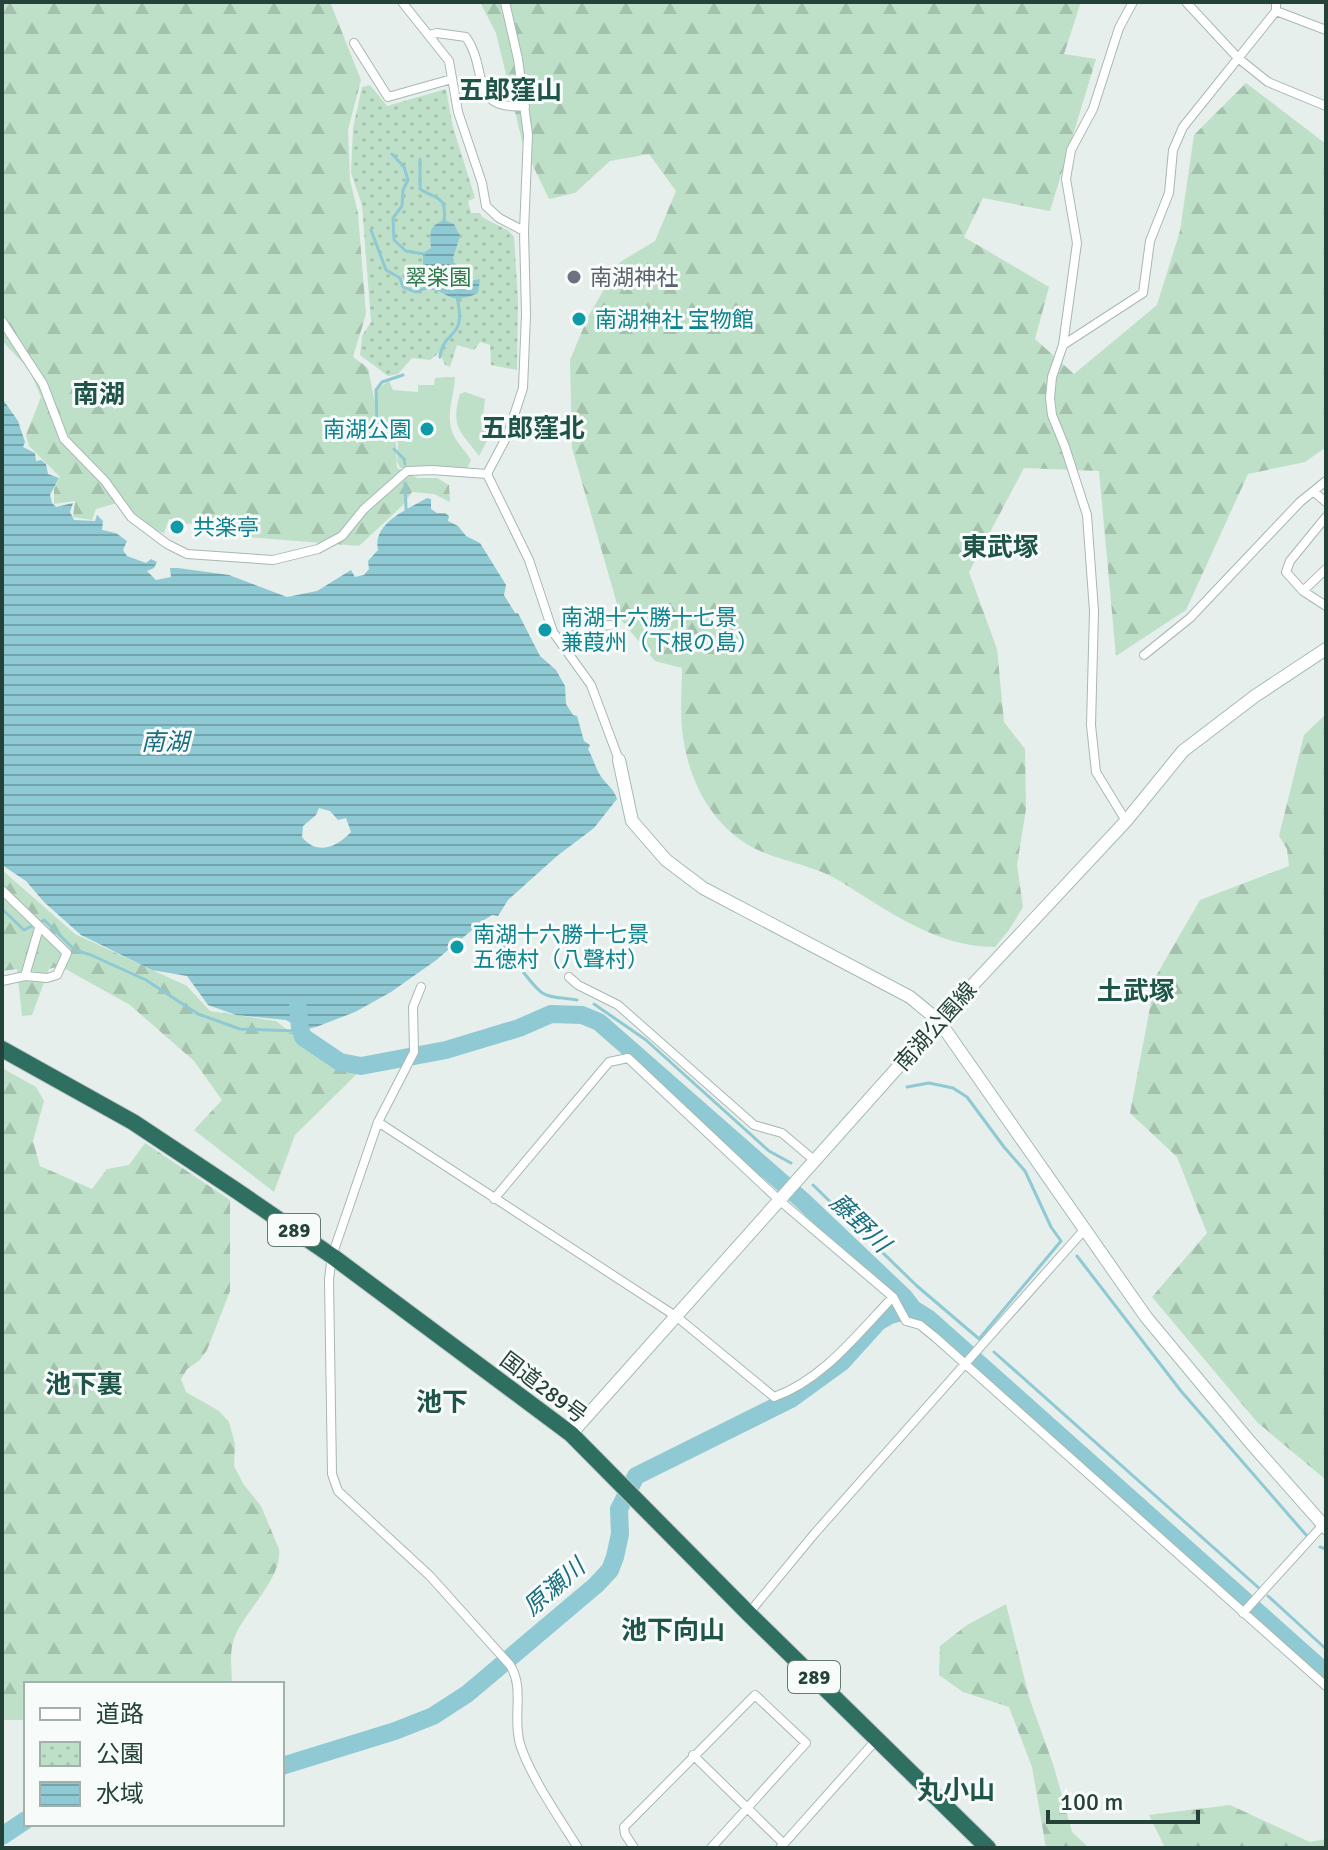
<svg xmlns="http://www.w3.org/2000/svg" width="1328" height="1850" font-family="Signika,'Noto Sans JP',sans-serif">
<defs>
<pattern id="forest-firs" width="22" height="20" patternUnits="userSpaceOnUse" patternTransform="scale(2)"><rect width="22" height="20" fill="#bfe0c8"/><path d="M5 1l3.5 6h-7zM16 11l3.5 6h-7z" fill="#a4c1ad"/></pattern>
<pattern id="park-dots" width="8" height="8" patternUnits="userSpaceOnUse" patternTransform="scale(2)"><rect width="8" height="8" fill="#bfe0c8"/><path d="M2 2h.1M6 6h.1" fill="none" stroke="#a4c1ad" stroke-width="1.8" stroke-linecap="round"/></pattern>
<pattern id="water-rules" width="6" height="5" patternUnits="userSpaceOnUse" patternTransform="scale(2)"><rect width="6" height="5" fill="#8ec9d4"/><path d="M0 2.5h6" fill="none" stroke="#74a5ad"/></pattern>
</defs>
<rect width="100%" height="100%" fill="#e6efeb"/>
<path fill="#bfe0c8" d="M 445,377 L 455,377 C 454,398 444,418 455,438 C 459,445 466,452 471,460 L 466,471 L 415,466 L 400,468 L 397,461 L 398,443 L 379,417 L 376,395 L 378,388 L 389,381 L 393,390 L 418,392 L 418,385 L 434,385 L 435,378 Z
M 465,392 L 485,399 L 483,416 L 488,439 L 479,456 C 461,431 450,428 460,394 Z"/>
<path fill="url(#forest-firs)" d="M 2,2 L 330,2 L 361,80 L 348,130 L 350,180 L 358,213 L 366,314 L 353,357 L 368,368 L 378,418 L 396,443 L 397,468 L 418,478 L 437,478 L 449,485 L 450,502 L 434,494 L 412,492 L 403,505 L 359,546 L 248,537 L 240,527 L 198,521 L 189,524 L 169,519 L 164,533 C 145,528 135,518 124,501 L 96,509 L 92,520 L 73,517 L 75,501 L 54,504 L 54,489 L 60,477 L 29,446 L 26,435 L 41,397 L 29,369 L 2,341 Z
M 480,2 L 1081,2 L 1064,54 L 1096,59 L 1050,211 L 983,198 L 964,237 L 1049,287 L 1035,339 L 1074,374 L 1157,305 L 1180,231 L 1194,135 L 1246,83 L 1326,144 L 1326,447 L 1305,462 L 1248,474 L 1186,610 L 1116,656 L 1099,471 L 1024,468 L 969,572 L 997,649 L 1004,722 L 1025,749 L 1026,809 L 1017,865 L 1023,907 L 1009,930 L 995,947 C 936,947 888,911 840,881 C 815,866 787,863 760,851 C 713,830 687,780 682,729 C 680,709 682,688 682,668 L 655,661 L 622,621 L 572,448 L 570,360 L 588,317 L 620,262 L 655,241 L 676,191 L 649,154 L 610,161 L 575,193 L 549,199 L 523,145 L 496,33 Z
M 1326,714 L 1326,1480 L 1257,1422 L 1152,1297 L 1207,1233 L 1177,1157 L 1130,1113 L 1156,976 L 1200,900 L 1289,866 L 1287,849 L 1279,836 L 1304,735 Z
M 2,870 L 75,934 L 187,986 L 210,1011 L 276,1021 L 315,1051 L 364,1067 L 295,1135 L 274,1192 L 194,1130 L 222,1100 L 194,1061 L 130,1005 L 60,966 L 49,969 L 32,1015 L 22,1016 L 17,969 L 2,971 Z
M 2,1068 L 36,1087 L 44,1101 L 33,1141 L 40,1166 L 92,1189 L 107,1169 L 129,1165 L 145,1143 L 230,1200 L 230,1291 L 207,1350 L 200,1360 L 187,1369 L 181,1379 L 186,1392 L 219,1411 L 229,1422 L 235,1444 L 234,1466 L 244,1485 L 261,1506 L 279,1549 C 283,1579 243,1612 234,1639 C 229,1652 232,1671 232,1684 L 26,1684 L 26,1720 L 2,1720 Z
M 1006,1604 L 1029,1697 L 1054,1767 L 1072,1832 L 1089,1848 L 1046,1848 L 1032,1767 L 1009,1707 L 963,1692 L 939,1675 L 940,1646 L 967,1625 Z
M 1230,1805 L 1310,1842 L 1326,1839 L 1326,1848 L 1165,1848 L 1149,1815 Z"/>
<path fill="url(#park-dots)" d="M 370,85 L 387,106 L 446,89 L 453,127 L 475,198 L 468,201 L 471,213 L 480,213 L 482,217 L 509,231 L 514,237 L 518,300 L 517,370 L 491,365 L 490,345 L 480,342 L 474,350 L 457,345 L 450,367 L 445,365 L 440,352 L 430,360 L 412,358 L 398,374 L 388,376 L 360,355 L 362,336 L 371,322 L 362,205 L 351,173 L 353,128 L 362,87 Z"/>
<path fill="url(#water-rules)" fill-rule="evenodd" d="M 444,220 L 454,224 L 460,236 L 452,261 L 469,274 L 470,281 L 480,279 L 478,293 C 445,308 450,287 424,290 L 430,278 L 423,264 L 423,253 L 431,248 C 430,234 428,226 444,220 Z
M 2,398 L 18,421 L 25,442 L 23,447 L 35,453 L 36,461 L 41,460 L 46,464 L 48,474 L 59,478 L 50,495 L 52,503 L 56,507 L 73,503 L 70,512 L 74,520 L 95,521 L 97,515 L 103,521 L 102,530 L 116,533 L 127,541 L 123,550 L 127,556 L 146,563 L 151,559 L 157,562 L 154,568 L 147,571 L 156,580 L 171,577 L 170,568 L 178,568 L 229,575 L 287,597 L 317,591 L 351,570 L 355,577 L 364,575 L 369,569 L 368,561 L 378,550 C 372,523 408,509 427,498 L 431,499 L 431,509 L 437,513 L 445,513 L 449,516 L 448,521 L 458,526 L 466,536 L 480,543 L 506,585 L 504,595 L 515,613 L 518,613 L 540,656 L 556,670 L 565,686 L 566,704 L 573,715 L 577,716 L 584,741 L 590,745 L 588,749 C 593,758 596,770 602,778 C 608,786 614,789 617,799 L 594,828 L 557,856 L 508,900 L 498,916 L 492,915 L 484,920 L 435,961 L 391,992 L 355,1012 L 316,1027 L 303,1030 L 286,1020 L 236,1015 L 208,1005 L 187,976 L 152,970 L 81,935 L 44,902 L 26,881 L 2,865 ZM 319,808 L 330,811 L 338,820 L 346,818 L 351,832 C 337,847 317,856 302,837 L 303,826 L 316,815 Z"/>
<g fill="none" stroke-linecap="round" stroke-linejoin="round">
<path stroke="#8ec9d4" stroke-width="3" d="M 392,154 L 404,167 L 408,180 L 403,190 L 402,206 L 393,218 L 394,240 L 406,251 L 424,254
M 420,159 L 420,189 C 437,200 447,195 444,221
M 371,230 L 386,270 L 400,278 L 403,287 L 416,292 L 428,287
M 440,357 C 444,327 467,342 457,297
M 388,434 L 377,420 L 376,390 L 382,382 L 403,375
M 394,449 L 404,459 L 405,464
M 405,483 L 406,509
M 2,909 L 24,930 L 44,920 L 75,950 L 91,955 L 146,980 L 198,1014 L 240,1029 L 297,1031 L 303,1037
M 501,942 L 518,966
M 524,973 C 546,1001 544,995 577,1000
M 594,1004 L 646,1040 L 769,1151 L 791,1163
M 907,1087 L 929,1083 L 953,1088 L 967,1097 L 1004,1147 L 1025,1171 L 1051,1227 L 1061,1241 L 979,1339
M 813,1185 L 917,1286 L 978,1338
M 1077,1256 L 1181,1391 L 1307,1536
M 994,1352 L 1260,1589
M 1320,1547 L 1326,1549
M 1268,1596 L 1326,1649"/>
<path stroke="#8ec9d4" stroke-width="18" d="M 298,1007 L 300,1028 L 303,1037 L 340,1062 L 361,1066 L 446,1050 L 519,1028 L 551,1014 L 582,1015 L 599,1022 L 802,1200 L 904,1297 L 913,1309 L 929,1319 L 1326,1673
M 282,1766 L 395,1731 L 433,1716 L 467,1694 L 596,1585 L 610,1570 L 615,1557 L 620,1534 L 619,1509 L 636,1476 L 791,1399 L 842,1362 L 878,1322 L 890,1315 L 913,1309
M 2,1836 L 26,1820"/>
<defs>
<path id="street" d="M 402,2 L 449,61 L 458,112 L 482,183 L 486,206 L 499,218 L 524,231
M 1186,2 L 1238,58 L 1268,82 L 1326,106
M 1276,11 L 1326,30
M 429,35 L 437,33 L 466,37 C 489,70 468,111 525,106
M 354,43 L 388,97 L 452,79
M 2,321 L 43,384 L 64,439 L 105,481 L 131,517 L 167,544 L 187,554 L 273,560 L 318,549 L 342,536 L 364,509 L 407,471 L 432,470 L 487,474 L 529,560 L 553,632 L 591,685 L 619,760
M 1063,345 L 1143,293 L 1150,241 L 1169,193 L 1173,150 L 1183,127 L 1276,11 L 1276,2
M 487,474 L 508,434 L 523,388 L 526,314 L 524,231 L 528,135 L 518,59 L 505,2
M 1314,492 L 1326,502
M 1326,517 L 1290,561 L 1286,572 L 1303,591 L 1326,606
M 1303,591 L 1326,569
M 572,636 L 592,627 L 610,625
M 1144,655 L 1190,618 L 1300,502 L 1326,481
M 1126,821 L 1096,772 L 1091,725 L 1094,611 L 1087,515 L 1065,447 L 1052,415 L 1050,398 L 1052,377 L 1063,345 L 1077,243 L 1066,179 L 1071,150 L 1093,109 L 1119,28 L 1133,2
M 2,890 L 67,953 L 57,975 L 47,978 L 25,976 L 2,981
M 25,976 L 39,928
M 569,977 L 578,985 L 618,1005 L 754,1125 L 782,1133 L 814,1160
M 421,987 L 413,1007 L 414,1052 L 378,1122 L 332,1256 L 329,1279 L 332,1474 L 338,1491 L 430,1576 L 510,1665 C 525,1688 512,1718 520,1744 C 530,1776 560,1819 578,1848
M 378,1122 L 677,1317 L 774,1397 C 823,1380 858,1333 893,1297
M 494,1199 L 609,1062 L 628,1058 L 779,1200 L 893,1297 L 906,1321 L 920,1325 L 935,1337 L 1326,1686
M 749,1613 L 815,1533 L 1084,1230
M 1243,1613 L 1322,1526
M 693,1755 L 784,1844
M 634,1848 L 625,1834 L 624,1827 L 755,1695 L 806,1743 L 711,1848
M 780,1848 L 877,1739"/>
<path id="secondary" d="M 619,760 L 632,821 L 666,860 L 703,888 L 910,997 L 939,1021 L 1146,1317 L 1250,1442 L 1326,1528
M 571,1434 L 939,1021 L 1126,821 L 1183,751 L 1255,696 L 1326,649"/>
<path id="highway" d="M 2,1049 L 133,1122 L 237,1191 L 332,1256 L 571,1434 L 749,1614 L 988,1848"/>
</defs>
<use href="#street" stroke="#a8b8b2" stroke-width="10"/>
<use href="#secondary" stroke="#a4bbb3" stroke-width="14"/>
<use href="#highway" stroke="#c2cac8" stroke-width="18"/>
<use href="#street" stroke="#fff" stroke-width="8"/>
<use href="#secondary" stroke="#fff" stroke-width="12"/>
<use href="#highway" stroke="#2f6f62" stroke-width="16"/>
</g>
<circle fill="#6b7280" stroke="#f7fbf9" stroke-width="3" cx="574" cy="277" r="8"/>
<g fill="#0f9aa8" stroke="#f7fbf9" stroke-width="3">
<circle cx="579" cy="319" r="8"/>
<circle cx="427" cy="429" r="8"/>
<circle cx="177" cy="527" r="8"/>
<circle cx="545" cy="630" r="8"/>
<circle cx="457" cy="947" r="8"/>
</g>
<g text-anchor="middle" stroke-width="6" stroke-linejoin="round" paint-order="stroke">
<g fill="#f7fbf9" stroke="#637a73" stroke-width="2">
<rect x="268" y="1214" width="52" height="32" rx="6"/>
<rect x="788" y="1661" width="52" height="32" rx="6"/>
</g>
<g font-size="20" font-weight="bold" fill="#24423a">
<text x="294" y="1237">289</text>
<text x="814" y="1684">289</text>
</g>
<g font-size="22" fill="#2d7a4b" stroke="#f7fbf9">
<text x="438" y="285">翠楽園</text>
</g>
<g font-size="22" fill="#5b616d" stroke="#f7fbf9" text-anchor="start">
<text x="590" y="285">南湖神社</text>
</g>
<g font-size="22" fill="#0d838f" stroke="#f7fbf9" text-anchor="start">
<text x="595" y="327">南湖神社 宝物館</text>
<text x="411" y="437" text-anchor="end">南湖公園</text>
<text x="193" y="535">共楽亭</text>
<text x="561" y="625">南湖十六勝十七景<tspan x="561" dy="25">兼葭州（下根の島）</tspan></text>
<text x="473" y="942">南湖十六勝十七景<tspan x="473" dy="25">五徳村（八聲村）</tspan></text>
</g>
<g font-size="22" fill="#24423a" stroke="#f7fbf9">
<text transform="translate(935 1026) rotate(-48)" y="8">南湖公園線</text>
<text transform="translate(544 1387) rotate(37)" y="8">国道289号</text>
</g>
<g font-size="24" font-style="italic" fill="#1c6f80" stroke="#f7fbf9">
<text x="165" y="750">南湖</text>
<text transform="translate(860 1223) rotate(44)" y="8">藤野川</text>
<text transform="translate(554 1587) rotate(-41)" y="8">原瀬川</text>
</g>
<g font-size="26" font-weight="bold" fill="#1f5548" stroke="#f7fbf9">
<text x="510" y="99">五郎窪山</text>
<text x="99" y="403">南湖</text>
<text x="533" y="437">五郎窪北</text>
<text x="1000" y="556">東武塚</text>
<text x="1136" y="1000">土武塚</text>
<text x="84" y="1393">池下裏</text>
<text x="442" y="1411">池下</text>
<text x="673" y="1639">池下向山</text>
<text x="956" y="1799">丸小山</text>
</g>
</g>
<rect width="1328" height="1850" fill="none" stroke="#24423a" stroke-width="8"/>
<rect x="24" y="1682" width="260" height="144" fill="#f7fbf9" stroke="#a3b1ad" stroke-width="2"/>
<rect x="40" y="1708" width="40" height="12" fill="#ffffff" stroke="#a3b1ad" stroke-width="2"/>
<text x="96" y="1722" font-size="24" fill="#24423a">道路</text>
<rect x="40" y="1742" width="40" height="24" fill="url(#park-dots)" stroke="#a3b1ad" stroke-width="2"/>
<text x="96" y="1762" font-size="24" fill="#24423a">公園</text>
<rect x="40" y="1782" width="40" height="24" fill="url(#water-rules)" stroke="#a3b1ad" stroke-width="2"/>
<text x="96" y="1802" font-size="24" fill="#24423a">水域</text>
<path d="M1048 1810v12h150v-12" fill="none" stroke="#24423a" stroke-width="4"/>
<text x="1060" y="1810" font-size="24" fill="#24423a" stroke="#f7fbf9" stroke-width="6" paint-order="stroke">100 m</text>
</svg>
